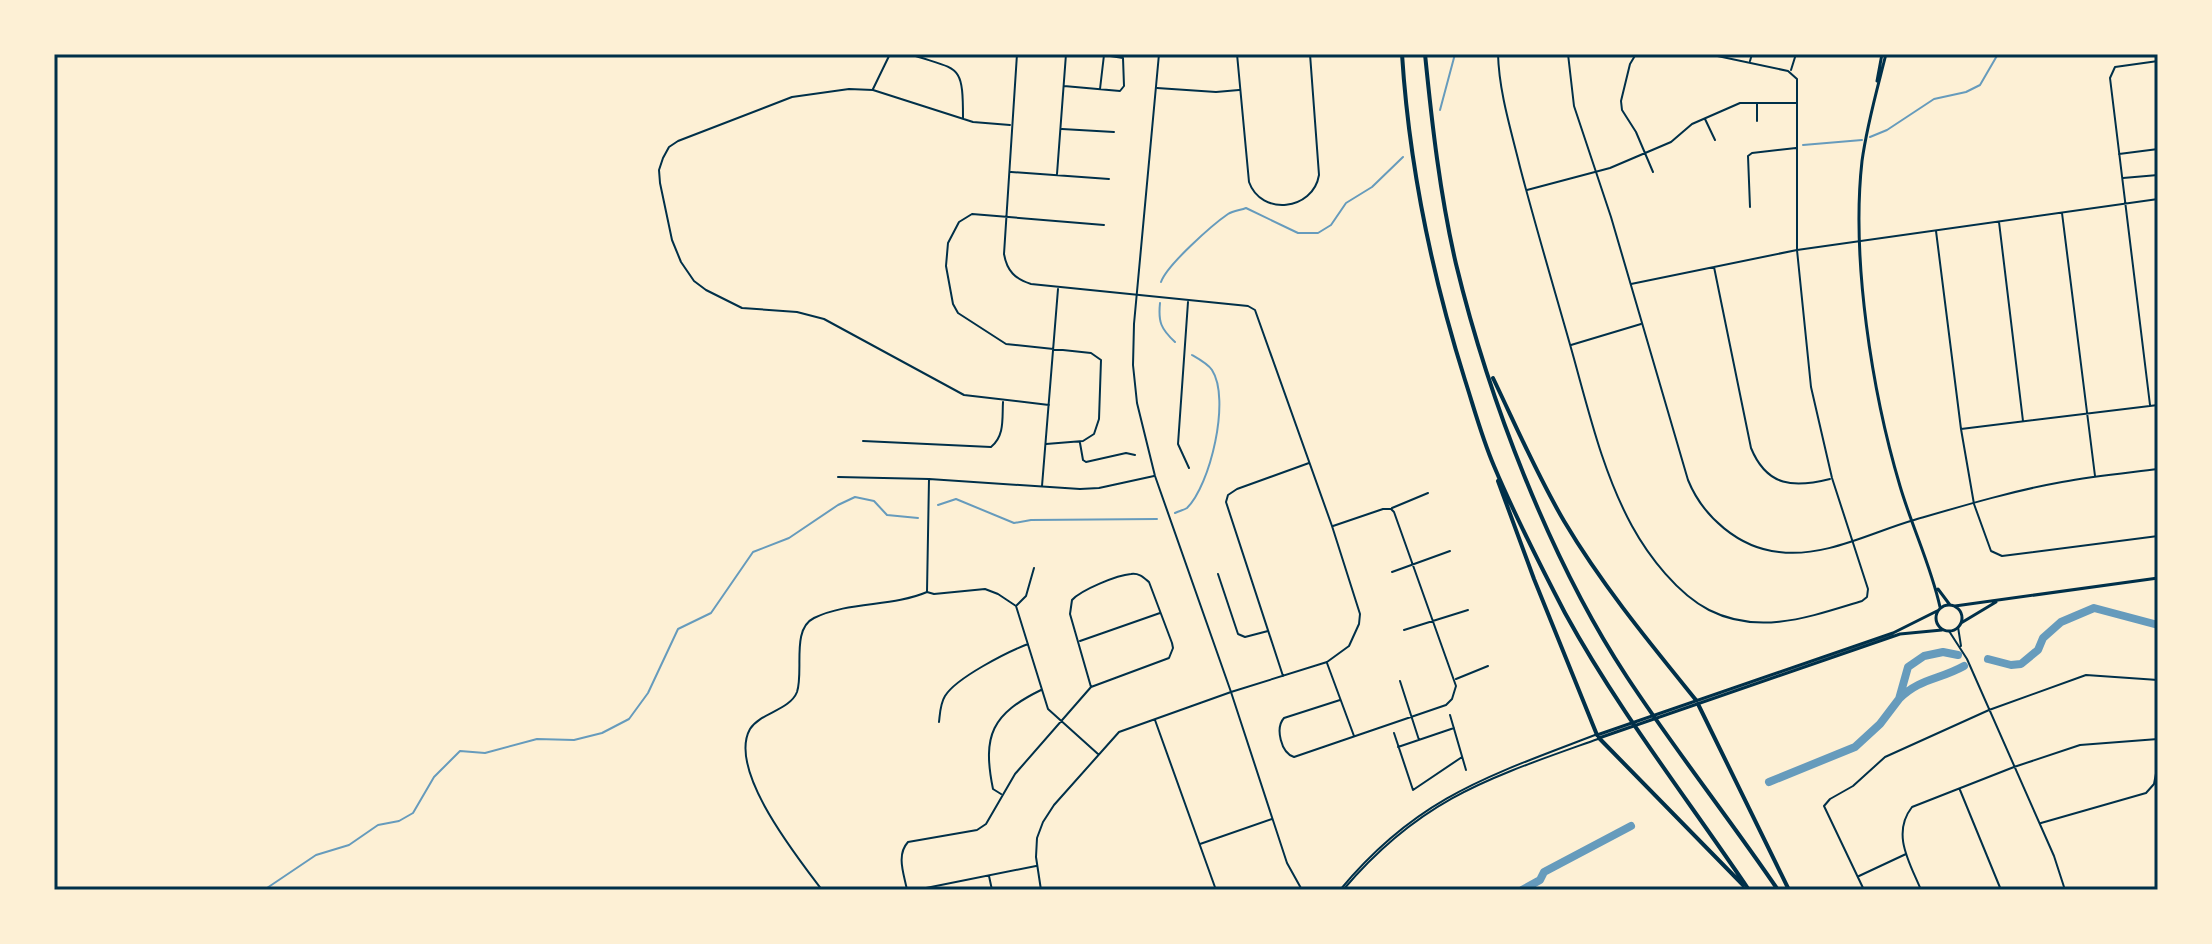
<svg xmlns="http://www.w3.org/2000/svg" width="2212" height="944" font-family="Merriweather,serif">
<rect width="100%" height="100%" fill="#fdf0d5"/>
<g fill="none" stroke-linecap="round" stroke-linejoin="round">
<path stroke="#669bbc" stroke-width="2" d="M 1440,110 L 1455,54
M 1870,137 L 1887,130 L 1934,99 L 1966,92 L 1980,85 L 1998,54
M 1803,145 L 1862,140
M 1161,282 C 1167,265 1212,225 1228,214 C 1233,211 1241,210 1246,208 L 1298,233 L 1318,233 L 1331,225 L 1346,203 L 1372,187 L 1403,157
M 1160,303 C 1158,322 1161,329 1175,342
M 938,505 L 956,499 L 1014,523 L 1031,520 L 1157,519
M 1175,513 C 1179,511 1184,510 1187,508 C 1210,486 1231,399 1212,370 C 1208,364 1199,359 1192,355
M 264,890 L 316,855 L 349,845 L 378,825 L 399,821 L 413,813 L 434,777 L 460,751 L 485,753 L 537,739 L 574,740 L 602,733 L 629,719 L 648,693 L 678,629 L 711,613 L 753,552 L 789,538 L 838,505 L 855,497 L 874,501 L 887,515 L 918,518"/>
<path stroke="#669bbc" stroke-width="8" d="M 1988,659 L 2011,665 L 2021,664 L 2038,650 L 2043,638 L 2061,622 L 2094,608 L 2158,625
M 1899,699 C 1920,678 1939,680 1964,666
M 1769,782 L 1855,747 L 1880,724 L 1899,699 L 1908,667 L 1924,656 L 1943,652 L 1958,655
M 1522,890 L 1540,880 L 1544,872 L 1631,826"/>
<path stroke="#003049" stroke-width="2" d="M 910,54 C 959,71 963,62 963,118
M 1017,54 L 1004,254 C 1007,271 1015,279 1031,284 L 1248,306 L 1255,310 L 1332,526 L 1360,614 L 1359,624 L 1349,646 L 1327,662 L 1231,692 L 1119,732 L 1054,805 L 1043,822 L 1037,838 L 1036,857 L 1041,890
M 1237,54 L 1249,182 C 1261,216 1313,211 1319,175 L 1310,54
M 1498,54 C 1499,92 1511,130 1520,167 C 1536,228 1554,288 1571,348 C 1588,408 1602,471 1632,526 C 1649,557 1678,594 1709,610 C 1760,636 1812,616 1862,601 L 1867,597 L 1868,589 L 1832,478 L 1811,387 L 1797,250 L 1797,79 L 1788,71 L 1708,54
M 1636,54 L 1630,64 L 1621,101 L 1622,110 L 1636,132 L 1653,172
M 1750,61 L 1752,54
M 1791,70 L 1796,54
M 1064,86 L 1120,91 L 1124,86 L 1123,58 L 1104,55 L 1100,89
M 1157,88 L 1216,92 L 1239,90
M 873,89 L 890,54
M 1705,119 L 1715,140
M 1757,121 L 1757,103
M 1010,125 L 973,122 L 873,90 L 849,89 L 792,97 L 678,141 L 669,147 L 663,158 L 659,170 L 660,183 L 672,240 L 681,262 L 694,281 L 706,290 L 742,308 L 797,312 L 824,319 L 964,395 L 1049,405
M 1062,129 L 1114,132
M 2119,154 L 2158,149
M 1011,172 L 1109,179
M 1057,174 L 1066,54
M 2123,178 L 2158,175
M 1527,190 L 1610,168 L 1671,142 L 1692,124 L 1740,103 L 1796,103
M 1750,207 L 1748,156 L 1752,153 L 1796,148
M 2062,213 L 2095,476
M 1999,222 L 2023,421
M 1936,231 L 1961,429 L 1974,504 L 1991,551 L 2002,556 L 2158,536
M 1714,267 L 1751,448 C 1767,487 1794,488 1830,479
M 1631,284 L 1797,250 L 2158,199
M 1188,302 L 1178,444 L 1189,468
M 1571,345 L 1641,324
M 2150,405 L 2110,78 L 2115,67 L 2158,61
M 1961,429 L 2158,405
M 863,441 L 991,447 C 1005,436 1002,418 1003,402
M 1080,443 L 1083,460 L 1086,462 L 1126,453 L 1135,455
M 1046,444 L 1083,441 L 1094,434 L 1099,419 L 1101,360 L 1091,353 L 1006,344 L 958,313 L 953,304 L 946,266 L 948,243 L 959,222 L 972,214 L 1104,225
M 838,477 L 929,479 L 1080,489 L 1099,488 L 1154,476
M 929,479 L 927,592 L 934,594 L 985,589 L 998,594 L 1016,606 L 1048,709 L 1098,754
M 1042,486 L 1058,289
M 1392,508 L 1428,493
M 1333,526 L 1383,509 L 1391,509 L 1394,512 L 1456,686 L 1452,699 L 1446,705 L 1294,757 C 1281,753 1275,728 1284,718 L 1340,700
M 1392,572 L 1450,551
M 1218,574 L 1238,634 L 1245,637 L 1268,631
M 1017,605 L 1026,596 L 1034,568
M 1958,627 L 1961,646
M 1404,630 L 1468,610
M 1949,631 L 1967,659 L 2054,856 L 2065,890
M 1080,641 L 1160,613
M 1327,663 L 1354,736
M 1283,676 L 1226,502 L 1228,495 L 1237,489 L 1309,463
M 1456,679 L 1488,666
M 1400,681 L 1419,740
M 1450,715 L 1466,770
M 1155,720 L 1216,890
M 939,722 C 940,714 940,704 945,696 C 956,678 1007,652 1028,644
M 1394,733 L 1413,790 L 1462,757
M 1398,747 L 1454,728
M 1960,790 L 2001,890
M 1001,794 L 993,789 C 982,735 992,714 1041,690
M 2041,823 L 2146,793 L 2154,784 L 2158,763
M 1200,844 L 1272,819
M 989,876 L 992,890
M 1859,876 L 1906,854
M 822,890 C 798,858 727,770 750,729 C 760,713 790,710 797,692 C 804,671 791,629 814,618 C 849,601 892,607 927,592
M 907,890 C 904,874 896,855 908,842 L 977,830 L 986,824 L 1015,774 L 1091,687 L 1169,658 L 1173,648 L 1172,643 L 1149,582 C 1143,577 1139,573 1131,574 C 1117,575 1081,590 1072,600 L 1070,614 L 1091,687
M 916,890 L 1036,866
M 1864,890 L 1824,806 L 1830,799 L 1853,786 L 1885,757 L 1989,710 L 2086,675 L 2158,680
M 1921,890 C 1910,863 1891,834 1912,807 L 2014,767 L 2080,745 L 2158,739"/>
<path stroke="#003049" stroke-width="2" d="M 1159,54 L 1134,324 L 1133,365 L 1137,403 L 1155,476 L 1231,692 L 1287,863 L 1302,890
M 1568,54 L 1574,106 L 1611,217 L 1688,480 C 1703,517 1739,548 1779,552 C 1825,558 1872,532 1914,520 C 1962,506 2012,491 2062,482 C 2093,476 2126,473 2158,469
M 1340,890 C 1416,798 1488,776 1595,735
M 1343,890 C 1421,798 1489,778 1598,739"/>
<path stroke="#003049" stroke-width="3" d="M 1886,54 C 1877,90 1867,124 1862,161 C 1851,259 1872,392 1900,486 C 1912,527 1931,566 1940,607
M 1877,81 L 1882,54
M 1938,589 L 1950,605
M1936 618a13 13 0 1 1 26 0a13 13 0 1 1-26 0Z
M 1955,606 L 2158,578
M 1937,611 L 1893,633 L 1597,735 L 1599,738 L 1900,634 L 1942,630
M 1961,623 L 1996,602"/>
<path stroke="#003049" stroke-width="4" d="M 1402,54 C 1409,164 1432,275 1465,380 C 1474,408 1482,438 1494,466 C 1515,516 1540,565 1565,613 C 1618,710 1687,798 1749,890
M 1425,54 C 1432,124 1440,195 1456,264 C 1489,400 1550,560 1627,677 C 1675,750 1729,818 1778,890
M 1493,378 C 1516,426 1537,475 1564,521 C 1602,585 1649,642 1696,700
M 1498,481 L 1534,579 L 1597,735
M 1698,704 L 1789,890
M 1599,738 L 1743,885"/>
</g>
<rect width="2212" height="944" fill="none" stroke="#fdf0d5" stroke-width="112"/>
<rect x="56" y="56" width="2100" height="832" fill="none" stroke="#003049" stroke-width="3"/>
</svg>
